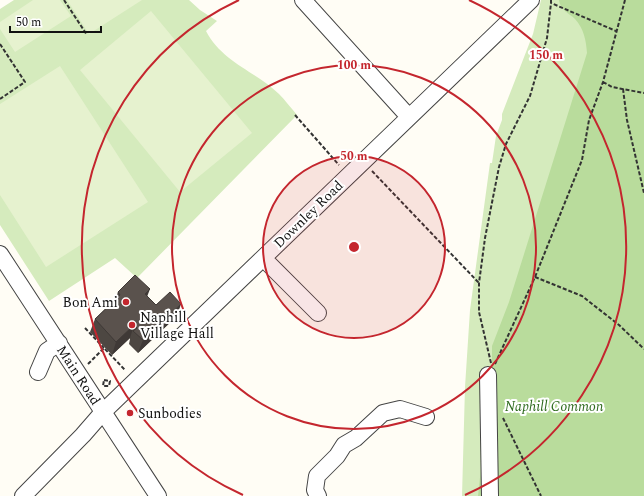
<svg xmlns="http://www.w3.org/2000/svg" width="644" height="496" font-family="Spectral,serif">
<rect width="100%" height="100%" fill="#fffdf5"/>
<path fill="#d5ebbd" d="M 14,0 L 189,0 L 200,10 L 217,21 L 206,31 C 222,62 255,71 279,94 C 285,100 291,108 297,115 L 137,278 L 115,258 L 49,301 L 0,225 L 0,9 Z
M 541,0 L 644,0 L 644,496 L 462,496 L 465,387 L 470,310 L 490,163 L 492,163 L 496,136 L 502,120 L 502,114 L 533,34 Z"/>
<path fill="#b9dc9c" d="M 559,0 L 644,0 L 644,496 L 478,496 L 492,366 L 492,346 L 509,302 L 587,53 C 586,40 584,29 575,19 C 569,13 560,10 559,0 Z"/>
<path fill="#e6f2cf" d="M 33,0 L 60,0 L 71,16 L 15,52 L 0,29 L 0,22 Z
M 67,0 L 142,0 L 89,34 Z
M 151,11 L 252,133 L 180,192 L 80,70 Z
M 60,66 L 148,202 L 46,267 L 0,195 L 0,104 Z"/>
<g fill="none" stroke-linecap="round" stroke-linejoin="round">
<defs>
<path id="minor" d="M 303,0 L 409,117
M 0,254 L 158,496
M 263,258 L 318,313
M 38,372 L 47,351 L 59,343
M 488,375 L 490,496
M 23,496 L 83,435 L 103,412 L 531,0
M 318,496 L 315,490 L 317,476 L 337,456 L 344,445 L 356,438 L 383,413 L 400,409 L 426,417"/>
</defs>
<use href="#minor" stroke="#444" stroke-width="18"/>
<path stroke="#333" stroke-width="2" stroke-dasharray="4 2" stroke-linecap="butt" d="M 64,0 L 87,35
M 551,0 L 551,3 L 616,31
M 0,44 L 25,82 L 0,99
M 603,82 L 612,87 L 644,93
M 623,89 L 627,120 L 644,193
M 295,115 L 339,165
M 372,171 L 479,283
M 535,277 L 582,296 L 619,325 L 644,349
M 85,328 L 104,348
M 491,363 L 479,312 L 479,283 L 485,238 L 499,167 L 506,144 L 530,96 L 547,38 L 551,3
M 88,364 L 104,348 L 125,370
M 495,364 L 535,277 L 582,160 L 589,120 L 603,82 L 625,0
M 104,380 L 110,381 L 109,386 L 103,386 Z
M 503,418 L 541,496"/>
<use href="#minor" stroke="#fff" stroke-width="16"/>
</g>
<path fill="#4d4742" d="M 118,292 L 147,296 L 156,305 L 177,316 L 138,353 L 129,344 L 130,339 L 130,338 L 112,355 L 90,332 L 95,319 L 115,300 Z"/>
<path fill="#3f3936" d="M 150,289 L 145,302 L 145,294 Z
M 181,304 L 177,316 L 138,353 L 143,340 Z
M 134,325 L 130,338 L 112,355 L 116,342 Z"/>
<path fill="#5a524d" stroke="#3f3936" d="M 135,275 L 150,289 L 145,294 L 156,305 L 170,292 L 181,304 L 143,340 L 133,331 L 137,328 L 134,325 L 116,342 L 95,319 L 120,295 L 118,292 Z"/>
<circle cx="354" cy="247" r="91" fill="#c4262e" fill-opacity=".12"/>
<g fill="none" stroke="#c4262e" stroke-width="2">
<circle cx="354" cy="247" r="91"/>
<circle cx="354" cy="247" r="182"/>
<path d="M243 495A272 272 0 0 1 239 0M469 0A272 272 0 0 1 465 495"/>
</g>
<g fill="#c4262e" stroke="#fff" stroke-width="1.5">
<circle cx="126" cy="302" r="4"/>
<circle cx="132" cy="325" r="4"/>
<circle cx="130" cy="413" r="4"/>
</g>
<g text-anchor="middle" stroke-width="4" stroke-linejoin="round" paint-order="stroke">
<g font-size="14" fill="#111" stroke="#fff">
<text transform="translate(308 214) rotate(-44)" y="5">Downley Road</text>
<text transform="translate(79 375) rotate(57)" y="5">Main Road</text>
</g>
<g font-size="14" fill="#111" stroke="#fff" text-anchor="start">
<text x="118" y="307" text-anchor="end">Bon Ami</text>
<text x="140" y="322">Naphill<tspan x="140" dy="16">Village Hall</tspan></text>
<text x="138" y="418">Sunbodies</text>
</g>
<g font-size="14" font-style="italic" fill="#2f6b1f" stroke="#fff">
<text x="554" y="411">Naphill Common</text>
</g>
</g>
<circle cx="354" cy="247" r="6" fill="#c4262e" stroke="#fff" stroke-width="2"/>
<g font-size="12" text-anchor="middle" font-weight="bold" fill="#c4262e" stroke="#fff" stroke-width="4" stroke-linejoin="round" paint-order="stroke">
<text x="546" y="59">150 m</text>
<text x="354" y="69">100 m</text>
<text x="354" y="160">50 m</text>
</g>
<path d="M10 26v6h91v-6" fill="none" stroke="#111111" stroke-width="2"/>
<text x="16" y="26" font-size="12" fill="#111111" stroke="#ffffff" stroke-width="3" paint-order="stroke">50 m</text>
</svg>
